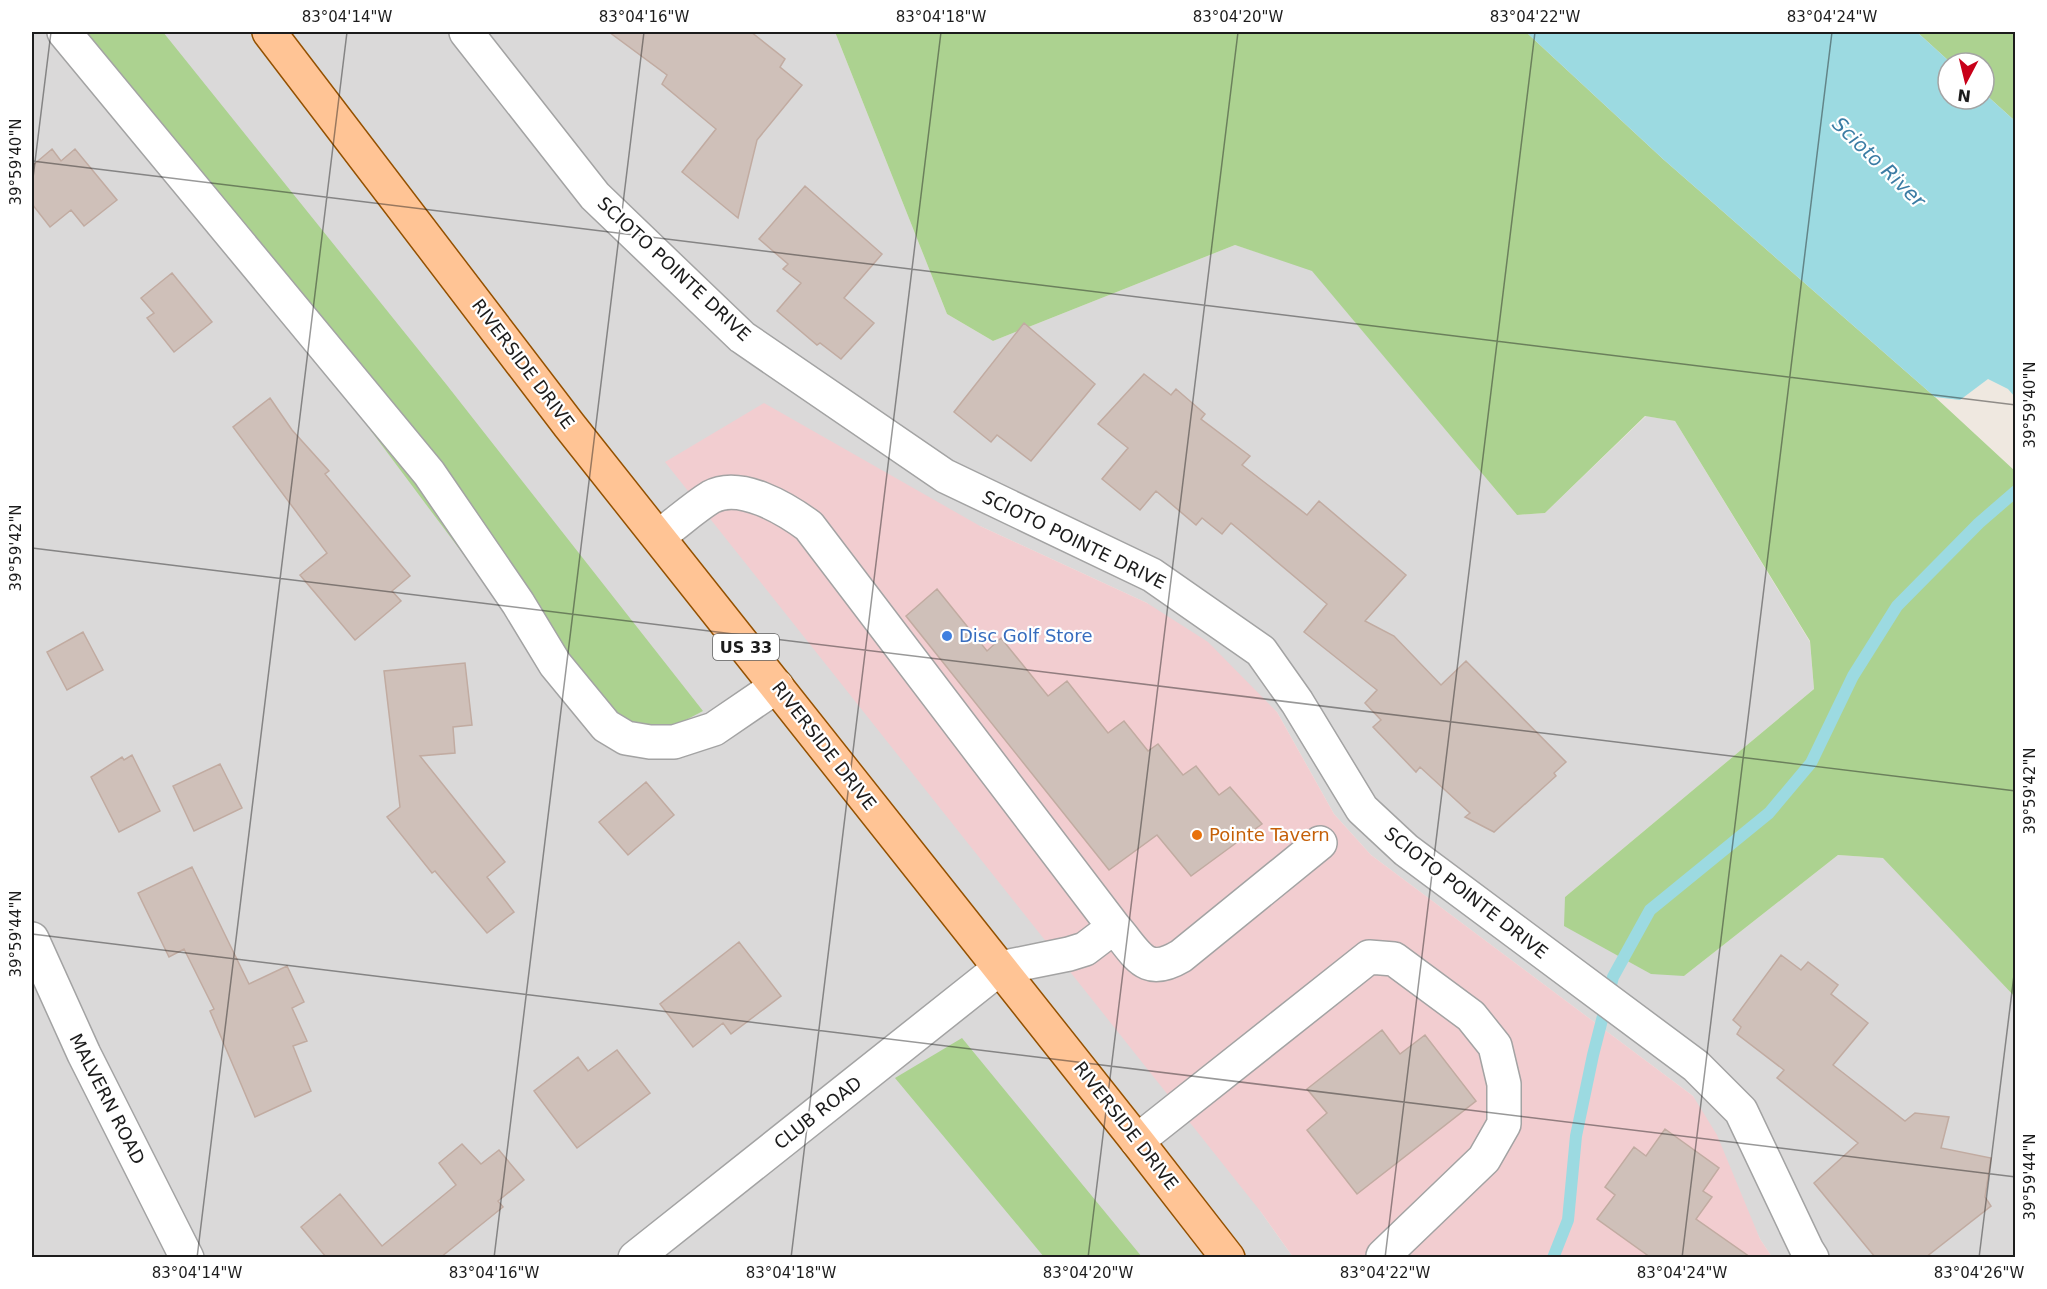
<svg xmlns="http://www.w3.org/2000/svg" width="2047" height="1289" font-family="'DejaVu Sans',sans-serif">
<rect width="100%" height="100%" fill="#efe8e0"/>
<path fill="#dad9d9" d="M 32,32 L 835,32 L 947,314 L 993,341 L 1235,245 L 1312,270 L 1517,515 L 1545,513 L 1646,416 L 1675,421 L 1810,642 L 1814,689 L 1565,897 L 1684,976 L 1838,855 L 1884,858 L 2015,997 L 2015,1257 L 1772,1257 L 1760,1239 L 1693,1096 L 1371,855 L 1334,814 L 1277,712 L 1147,603 L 980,526 L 1261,1212 L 1293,1257 L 32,1257 Z"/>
<path fill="#f2cdd0" d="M 764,403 L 980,526 L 1147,603 L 1208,642 L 1277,712 L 1334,814 L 1371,855 L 1693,1096 L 1717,1135 L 1760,1239 L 1772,1257 L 1293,1257 L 1261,1212 L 665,462 Z"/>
<path fill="#acd290" d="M 47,32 L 163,32 L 446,384 L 703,711 L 629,750 L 496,598 L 339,388 Z
M 835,32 L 1526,32 L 1663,159 L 1935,397 L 2015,471 L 2015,997 L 1883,858 L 1838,855 L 1684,976 L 1651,974 L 1564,926 L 1565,897 L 1814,689 L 1810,641 L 1675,421 L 1645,416 L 1545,513 L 1517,515 L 1312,271 L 1235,245 L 993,341 L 947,314 Z
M 1917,32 L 2015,32 L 2015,121 L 1984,93 L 1984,63 L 1951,63 Z
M 962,1038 L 1142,1257 L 1044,1257 L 895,1078 Z"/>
<path fill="#9cdae1" d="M 1526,32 L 1917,32 L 1951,63 L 1948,63 L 1948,99 L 1984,99 L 1984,93 L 2015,121 L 2015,397 L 2008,389 L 1988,379 L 1960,400 L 1935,397 L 1663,159 Z"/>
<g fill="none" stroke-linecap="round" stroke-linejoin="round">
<path stroke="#9cdae1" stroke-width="12" d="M 1553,1258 L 1568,1220 L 1576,1136 L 1593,1055 L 1613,977 L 1650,910 L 1769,813 L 1811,763 L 1853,676 L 1897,606 L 1979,523 L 2016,491"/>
</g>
<path fill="#cfc0b9" stroke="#c1aba1" stroke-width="1.5" d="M 609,32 L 751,32 L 785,59 L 780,67 L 802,85 L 757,140 L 738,218 L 682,172 L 716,129 L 662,84 L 667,75 Z
M 52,149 L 61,161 L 75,149 L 117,200 L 84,226 L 71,210 L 50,227 L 32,204 L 32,166 Z
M 805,186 L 882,254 L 844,298 L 874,323 L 841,359 L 820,343 L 817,345 L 777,311 L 801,283 L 783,269 L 788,264 L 759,239 Z
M 172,273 L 212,322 L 174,352 L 147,318 L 154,313 L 141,298 Z
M 1024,323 L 1095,384 L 1031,461 L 997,435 L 991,442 L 954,412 Z
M 1144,374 L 1171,395 L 1176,389 L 1205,414 L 1201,419 L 1250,456 L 1242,465 L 1307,515 L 1319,501 L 1406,575 L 1365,621 L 1394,636 L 1441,685 L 1466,661 L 1566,762 L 1554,773 L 1556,776 L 1494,832 L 1465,817 L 1470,813 L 1420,767 L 1416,772 L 1373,727 L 1381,720 L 1365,703 L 1377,690 L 1304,632 L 1327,604 L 1231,523 L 1222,534 L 1202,518 L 1196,525 L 1156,491 L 1140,510 L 1102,479 L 1128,448 L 1098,424 Z
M 270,398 L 292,430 L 329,471 L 325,474 L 410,576 L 392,591 L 401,601 L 355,640 L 300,575 L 327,553 L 233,427 Z
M 937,589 L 987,651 L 1001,638 L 1048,696 L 1067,681 L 1108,733 L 1124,721 L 1148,751 L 1158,744 L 1183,775 L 1196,766 L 1219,795 L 1230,787 L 1262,824 L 1191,876 L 1157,835 L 1109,870 L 906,616 Z
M 83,632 L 103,670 L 67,690 L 47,652 Z
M 465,663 L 472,725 L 453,727 L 455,753 L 420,756 L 505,862 L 487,877 L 514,912 L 487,933 L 435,871 L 432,873 L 387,817 L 400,807 L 384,671 Z
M 132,755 L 160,811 L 119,832 L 91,777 L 122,757 L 124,760 Z
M 220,764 L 242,808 L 194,831 L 173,786 Z
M 646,782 L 674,815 L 628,855 L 599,822 Z
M 192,867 L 249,984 L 287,966 L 304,1002 L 292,1008 L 307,1041 L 293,1046 L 311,1091 L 255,1117 L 210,1011 L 214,1009 L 184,949 L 169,957 L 138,893 Z
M 739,942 L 781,996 L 731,1034 L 723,1023 L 693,1047 L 660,1004 Z
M 1781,955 L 1801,970 L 1808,962 L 1838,985 L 1831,994 L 1868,1023 L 1833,1065 L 1905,1121 L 1915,1113 L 1949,1117 L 1941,1148 L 1991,1158 L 1985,1197 L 1991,1206 L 1926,1257 L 1875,1257 L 1814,1183 L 1858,1143 L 1777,1078 L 1784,1070 L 1737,1034 L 1741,1027 L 1733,1020 Z
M 1382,1030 L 1400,1054 L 1425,1035 L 1476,1101 L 1357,1194 L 1307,1130 L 1327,1113 L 1307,1089 Z
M 617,1050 L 650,1093 L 577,1148 L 534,1091 L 578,1057 L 588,1071 Z
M 1665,1129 L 1719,1168 L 1703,1191 L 1712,1197 L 1696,1219 L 1750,1257 L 1650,1257 L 1597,1219 L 1615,1195 L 1605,1187 L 1634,1147 L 1646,1156 Z
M 462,1144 L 481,1164 L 499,1150 L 524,1180 L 498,1201 L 503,1207 L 441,1257 L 326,1257 L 301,1227 L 340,1194 L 382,1246 L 456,1185 L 439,1163 Z"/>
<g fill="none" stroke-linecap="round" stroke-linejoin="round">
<defs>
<path id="minor" d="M 64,32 L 429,473 L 518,603 L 555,664 L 606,726 L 626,738 L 650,742 L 674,742 L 714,729 L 777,686
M 466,32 L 595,196 L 742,337 L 945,476 L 1152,575 L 1261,651 L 1297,702 L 1362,809 L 1406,850 L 1696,1066 L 1741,1111 L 1807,1250 L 1812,1258
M 659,536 C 676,524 693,508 711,497 C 740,481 786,509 809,526 L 1114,927
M 32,939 L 84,1054 L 187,1258
M 1137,1141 L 1369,957 L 1394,959 L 1471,1016 L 1495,1046 L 1504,1084 L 1504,1124 L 1484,1159 L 1383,1256
M 635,1258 L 1000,968 L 1069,954 L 1085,949 L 1114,927 C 1138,954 1144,978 1181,956 L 1320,843"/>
<path id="major" d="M 269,32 L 569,425 L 1137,1141 L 1228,1258"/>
</defs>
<use href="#minor" stroke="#a3a3a3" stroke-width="36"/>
<use href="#major" stroke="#945100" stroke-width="36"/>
<use href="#minor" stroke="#fff" stroke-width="33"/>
<use href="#major" stroke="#ffc495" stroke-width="33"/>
</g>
<path fill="none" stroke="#1c1c1c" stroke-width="1.5" stroke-opacity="0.45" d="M 32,161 L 2016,405M 32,186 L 51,32M 32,548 L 2016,791M 32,934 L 2016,1177M 197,1258 L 347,32M 494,1258 L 644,32M 791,1258 L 941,32M 1088,1258 L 1238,32M 1385,1258 L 1535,32M 1682,1258 L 1832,32M 1979,1258 L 2016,959"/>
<circle fill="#3f7fe0" stroke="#fff" stroke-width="2" cx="947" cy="636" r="6"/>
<circle fill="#e8710a" stroke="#fff" stroke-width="2" cx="1197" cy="835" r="6"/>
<g text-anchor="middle" stroke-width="4.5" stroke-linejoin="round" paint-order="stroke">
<rect fill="#fff" stroke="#606060" stroke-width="1.5" x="713" y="634" width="66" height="26" rx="4.5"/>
<g font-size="16" font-weight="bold" fill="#1c1c1c">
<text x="746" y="653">US 33</text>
</g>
<g font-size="18" fill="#1c1c1c" stroke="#fff">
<text transform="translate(674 269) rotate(43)" y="6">SCIOTO POINTE DRIVE</text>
<text transform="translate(523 364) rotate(53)" y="6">RIVERSIDE DRIVE</text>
<text transform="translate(1074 540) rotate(26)" y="6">SCIOTO POINTE DRIVE</text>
<text transform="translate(824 746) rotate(52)" y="6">RIVERSIDE DRIVE</text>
<text transform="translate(1466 893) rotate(38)" y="6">SCIOTO POINTE DRIVE</text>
<text transform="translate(107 1099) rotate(63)" y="6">MALVERN ROAD</text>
<text transform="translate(818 1113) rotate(-38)" y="6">CLUB ROAD</text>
<text transform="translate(1126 1126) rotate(52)" y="6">RIVERSIDE DRIVE</text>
</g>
<g font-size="18" fill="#366cbe" stroke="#fff" text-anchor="start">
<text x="959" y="642">Disc Golf Store</text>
</g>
<g font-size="18" fill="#c56008" stroke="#fff" text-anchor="start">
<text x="1209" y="841">Pointe Tavern</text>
</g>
<g font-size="20" font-style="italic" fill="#3b7ca4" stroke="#fff">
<text transform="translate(1879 162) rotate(44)" y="7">Scioto River</text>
</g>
</g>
<rect width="2047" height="1289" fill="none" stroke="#ffffff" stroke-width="66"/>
<g transform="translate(1966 81) rotate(187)"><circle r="28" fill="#ffffff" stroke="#a4a4a4" stroke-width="1.5"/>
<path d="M0-4.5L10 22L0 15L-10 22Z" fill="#c80019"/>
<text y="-9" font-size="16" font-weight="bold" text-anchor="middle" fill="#1c1c1c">N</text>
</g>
<rect x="33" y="33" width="1981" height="1223" fill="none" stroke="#1c1c1c" stroke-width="2"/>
<g font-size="15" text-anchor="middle" fill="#1c1c1c">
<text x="347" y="22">83°04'14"W</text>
<text x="644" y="22">83°04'16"W</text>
<text x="941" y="22">83°04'18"W</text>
<text x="1238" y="22">83°04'20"W</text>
<text x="1535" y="22">83°04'22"W</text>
<text x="1832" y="22">83°04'24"W</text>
<text transform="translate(16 162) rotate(-90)" y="5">39°59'40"N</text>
<text transform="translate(2030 405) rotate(-90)" y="5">39°59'40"N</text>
<text transform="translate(16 548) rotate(-90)" y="5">39°59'42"N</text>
<text transform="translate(2030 791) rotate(-90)" y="5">39°59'42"N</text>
<text transform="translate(16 934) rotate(-90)" y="5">39°59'44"N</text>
<text transform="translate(2030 1177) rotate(-90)" y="5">39°59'44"N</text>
<text x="197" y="1278">83°04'14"W</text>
<text x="494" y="1278">83°04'16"W</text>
<text x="791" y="1278">83°04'18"W</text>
<text x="1088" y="1278">83°04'20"W</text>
<text x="1385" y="1278">83°04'22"W</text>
<text x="1682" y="1278">83°04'24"W</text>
<text x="1979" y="1278">83°04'26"W</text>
</g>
</svg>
